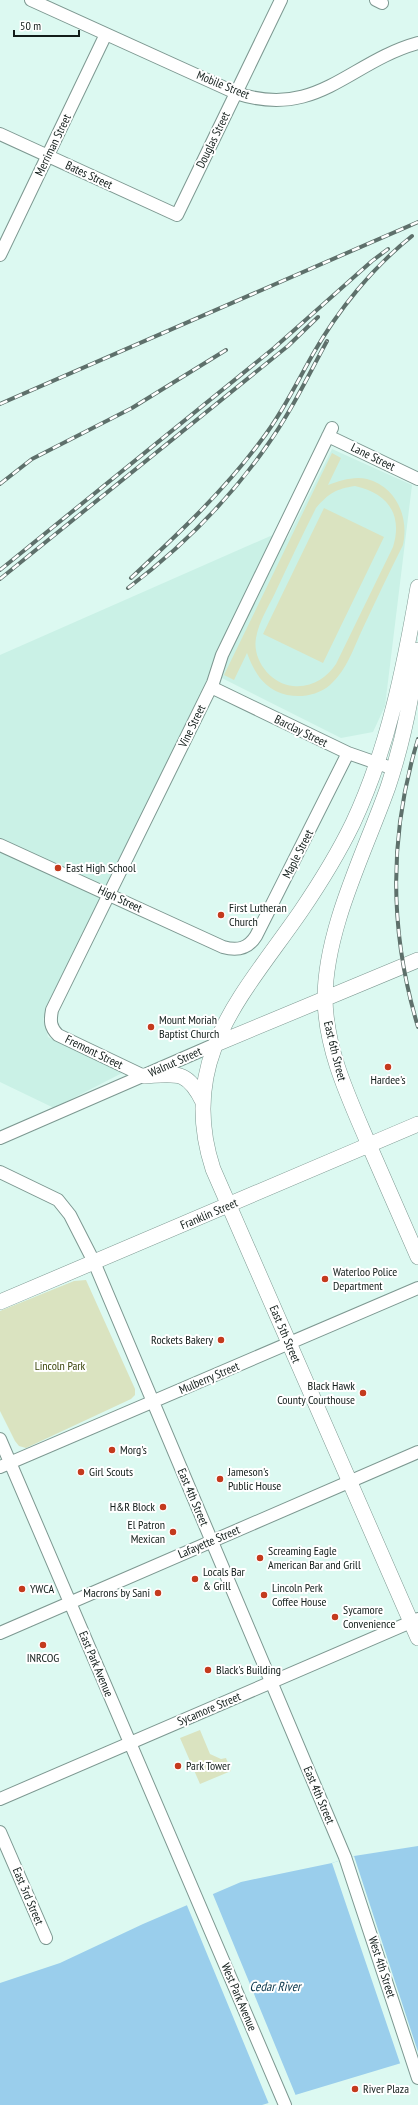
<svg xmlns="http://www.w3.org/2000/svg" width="418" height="2105" font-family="'PT Sans Narrow',sans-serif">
<rect width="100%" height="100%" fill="#dcf9f1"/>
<path fill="#caf1e6" d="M 332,449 L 412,485 L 385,706 L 373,732 L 341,738 L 212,673 L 43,1019 L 48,1037 L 124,1072 L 54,1108 L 0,1082 L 0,655 L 275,534 L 287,539 Z"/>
<path fill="#dae3c0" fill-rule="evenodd" d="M 332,453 L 341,458 L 328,485 C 340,481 353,476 367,479 C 397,487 409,518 403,545 C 389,573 376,600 363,628 C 354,647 347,670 330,685 C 318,695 302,698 287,695 C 264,689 255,674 247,653 L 234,680 L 224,675 ZM 355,486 C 388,493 403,515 393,547 L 336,664 C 326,678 312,688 293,686 C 271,684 252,660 256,638 C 259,621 269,606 276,591 C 289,563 302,536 316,508 C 329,493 336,489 355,486 Z
M 324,508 L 384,537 L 323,663 L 263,634 Z
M 86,1280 L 135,1389 L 135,1395 L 131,1399 L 26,1448 L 19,1446 L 15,1441 L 0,1411 L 0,1311 L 74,1281 Z
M 200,1730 L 210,1754 L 221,1759 L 226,1758 L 231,1771 L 200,1784 L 180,1738 Z"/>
<path fill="#9aceec" d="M 418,1846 L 418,2058 L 262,2105 L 0,2105 L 0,1983 L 60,1963 L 143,1924 L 241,1882 L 332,1863 L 354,1856 Z"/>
<path fill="#dcf9f1" d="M 354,1856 L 418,2052 L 418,2060 L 401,2066 L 332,1863 Z
M 212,1892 L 296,2096 L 269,2104 L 186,1903 Z"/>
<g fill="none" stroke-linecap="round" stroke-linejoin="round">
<defs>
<path id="minor" d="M 31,0 L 236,93 C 317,120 349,62 418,43
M 376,0 L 382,3
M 0,134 L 177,215 L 281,0
M 0,255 L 106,34
M 328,436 L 418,479
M 211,687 L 348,753 L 394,769
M 0,845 L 223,947 C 237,951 248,949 256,936 L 348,753
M 144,1076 L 58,1035 C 50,1027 50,1021 52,1010 L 213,683 L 222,655 L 332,428
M 0,1138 L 216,1044
M 0,1172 L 58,1200 L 70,1215 L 94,1262 L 345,1857 L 418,2078
M 0,1439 L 285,2105
M 0,1467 L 418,1288
M 0,1633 L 418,1452
M 0,1799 L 418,1619
M 0,1832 L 46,1938"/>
<path id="major" d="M 418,587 C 404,669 388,748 353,823 C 338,854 320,883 301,911 C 243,995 177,1059 213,1169 L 418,1638
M 418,650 C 412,697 403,742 388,787 C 365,852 325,929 325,999 C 326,1051 349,1098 369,1145 C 386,1183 402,1220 418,1257
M 216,1044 L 418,960
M 144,1076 C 176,1074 187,1069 203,1102
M 0,1302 L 418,1124"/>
</defs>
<use href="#minor" stroke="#7d9891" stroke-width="14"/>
<use href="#major" stroke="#7d9891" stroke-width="16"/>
<use href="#minor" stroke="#fff" stroke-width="12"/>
<use href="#major" stroke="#fff" stroke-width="15"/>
<defs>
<path id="rail" d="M 0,404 L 418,222
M 0,484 L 32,459 L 132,408 L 226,350
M 0,570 L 274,348 L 372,261 L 388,249
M 131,578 C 176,536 223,492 260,442 C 281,415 296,384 313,354 C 338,310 373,267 412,236
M 0,579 L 288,346 L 318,317
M 128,588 C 181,548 228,501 266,447 C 290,414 308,376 327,341
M 418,739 C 389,834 389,931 418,1027"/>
</defs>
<use href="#rail" stroke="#5e706b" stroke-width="4"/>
<use href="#rail" stroke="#fff" stroke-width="2.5" stroke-dasharray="8" stroke-linecap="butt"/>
</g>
<g fill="#c43a1d" stroke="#fff" stroke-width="1.5">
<circle cx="58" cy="868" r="4"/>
<circle cx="221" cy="915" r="4"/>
<circle cx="151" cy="1027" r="4"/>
<circle cx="388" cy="1067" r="4"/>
<circle cx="325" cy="1279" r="4"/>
<circle cx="221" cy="1340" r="4"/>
<circle cx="363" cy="1393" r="4"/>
<circle cx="112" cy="1450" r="4"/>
<circle cx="81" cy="1472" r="4"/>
<circle cx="220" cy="1479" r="4"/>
<circle cx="163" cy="1507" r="4"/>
<circle cx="173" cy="1532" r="4"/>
<circle cx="260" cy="1558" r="4"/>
<circle cx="195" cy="1579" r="4"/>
<circle cx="22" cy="1589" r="4"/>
<circle cx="158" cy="1593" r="4"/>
<circle cx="264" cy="1595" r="4"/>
<circle cx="335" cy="1617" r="4"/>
<circle cx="43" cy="1645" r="4"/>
<circle cx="208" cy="1670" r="4"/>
<circle cx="178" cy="1766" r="4"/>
<circle cx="355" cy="2089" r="4"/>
</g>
<g text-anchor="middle" stroke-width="4" stroke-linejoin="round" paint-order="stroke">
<g font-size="12" fill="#121d1a" stroke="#fff">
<text transform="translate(223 85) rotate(22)" y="4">Mobile Street</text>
<text transform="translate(213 140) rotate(-64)" y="4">Douglas Street</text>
<text transform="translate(53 145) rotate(-64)" y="4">Merriman Street</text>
<text transform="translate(89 175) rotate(25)" y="4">Bates Street</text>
<text transform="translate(373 457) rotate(26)" y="4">Lane Street</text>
<text transform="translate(192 726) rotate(-64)" y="4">Vine Street</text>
<text transform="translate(301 731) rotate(26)" y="4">Barclay Street</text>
<text transform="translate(298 854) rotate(-63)" y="4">Maple Street</text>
<text transform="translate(120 899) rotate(25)" y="4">High Street</text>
<text transform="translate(335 1051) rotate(76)" y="4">East 6th Street</text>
<text transform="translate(94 1052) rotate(26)" y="4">Fremont Street</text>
<text transform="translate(175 1062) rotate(-24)" y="4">Walnut Street</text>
<text transform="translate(209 1214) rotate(-23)" y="4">Franklin Street</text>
<text transform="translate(285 1334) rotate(67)" y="4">East 5th Street</text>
<text transform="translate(209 1378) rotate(-23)" y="4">Mulberry Street</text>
<text transform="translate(193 1497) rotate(67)" y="4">East 4th Street</text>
<text transform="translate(209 1542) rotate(-23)" y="4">Lafayette Street</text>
<text transform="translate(96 1664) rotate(67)" y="4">East Park Avenue</text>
<text transform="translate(209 1709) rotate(-23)" y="4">Sycamore Street</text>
<text transform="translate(319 1795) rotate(67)" y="4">East 4th Street</text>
<text transform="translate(28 1896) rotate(67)" y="4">East 3rd Street</text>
<text transform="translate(382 1967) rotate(72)" y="4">West 4th Street</text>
<text transform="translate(239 1997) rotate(67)" y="4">West Park Avenue</text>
</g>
<g font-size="12" fill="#121d1a" stroke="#fff" text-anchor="start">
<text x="66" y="872">East High School</text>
<text x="229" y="912">First Lutheran<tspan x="229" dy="14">Church</tspan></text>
<text x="159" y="1024">Mount Moriah<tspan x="159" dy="14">Baptist Church</tspan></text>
<text x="388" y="1084" text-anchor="middle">Hardee's</text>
<text x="333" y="1276">Waterloo Police<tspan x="333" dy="14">Department</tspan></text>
<text x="213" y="1344" text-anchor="end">Rockets Bakery</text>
<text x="355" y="1390" text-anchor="end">Black Hawk<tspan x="355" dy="14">County Courthouse</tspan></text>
<text x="120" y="1454">Morg's</text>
<text x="89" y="1476">Girl Scouts</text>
<text x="228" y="1476">Jameson's<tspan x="228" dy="14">Public House</tspan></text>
<text x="155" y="1511" text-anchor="end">H&amp;R Block</text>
<text x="165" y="1529" text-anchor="end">El Patron<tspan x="165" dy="14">Mexican</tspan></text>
<text x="268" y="1555">Screaming Eagle<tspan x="268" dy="14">American Bar and Grill</tspan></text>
<text x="203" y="1576">Locals Bar<tspan x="203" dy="14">&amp; Grill</tspan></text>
<text x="272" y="1592">Lincoln Perk<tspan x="272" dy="14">Coffee House</tspan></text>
<text x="30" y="1593">YWCA</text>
<text x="150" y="1597" text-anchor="end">Macrons by Sani</text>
<text x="343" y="1614">Sycamore<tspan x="343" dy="14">Convenience</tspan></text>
<text x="43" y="1662" text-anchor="middle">INRCOG</text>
<text x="216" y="1674">Black's Building</text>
<text x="186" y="1770">Park Tower</text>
<text x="363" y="2093">River Plaza</text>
</g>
<g font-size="12" fill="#3a440a" stroke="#fff">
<text x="60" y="1370">Lincoln Park</text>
</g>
<g font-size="13" font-style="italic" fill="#073449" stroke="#fff">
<text x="275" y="1991">Cedar River</text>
</g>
</g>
<path d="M14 30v6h65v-6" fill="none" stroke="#121d1a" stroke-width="2"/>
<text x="20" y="30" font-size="12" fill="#121d1a" stroke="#ffffff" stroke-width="3" paint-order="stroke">50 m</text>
</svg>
